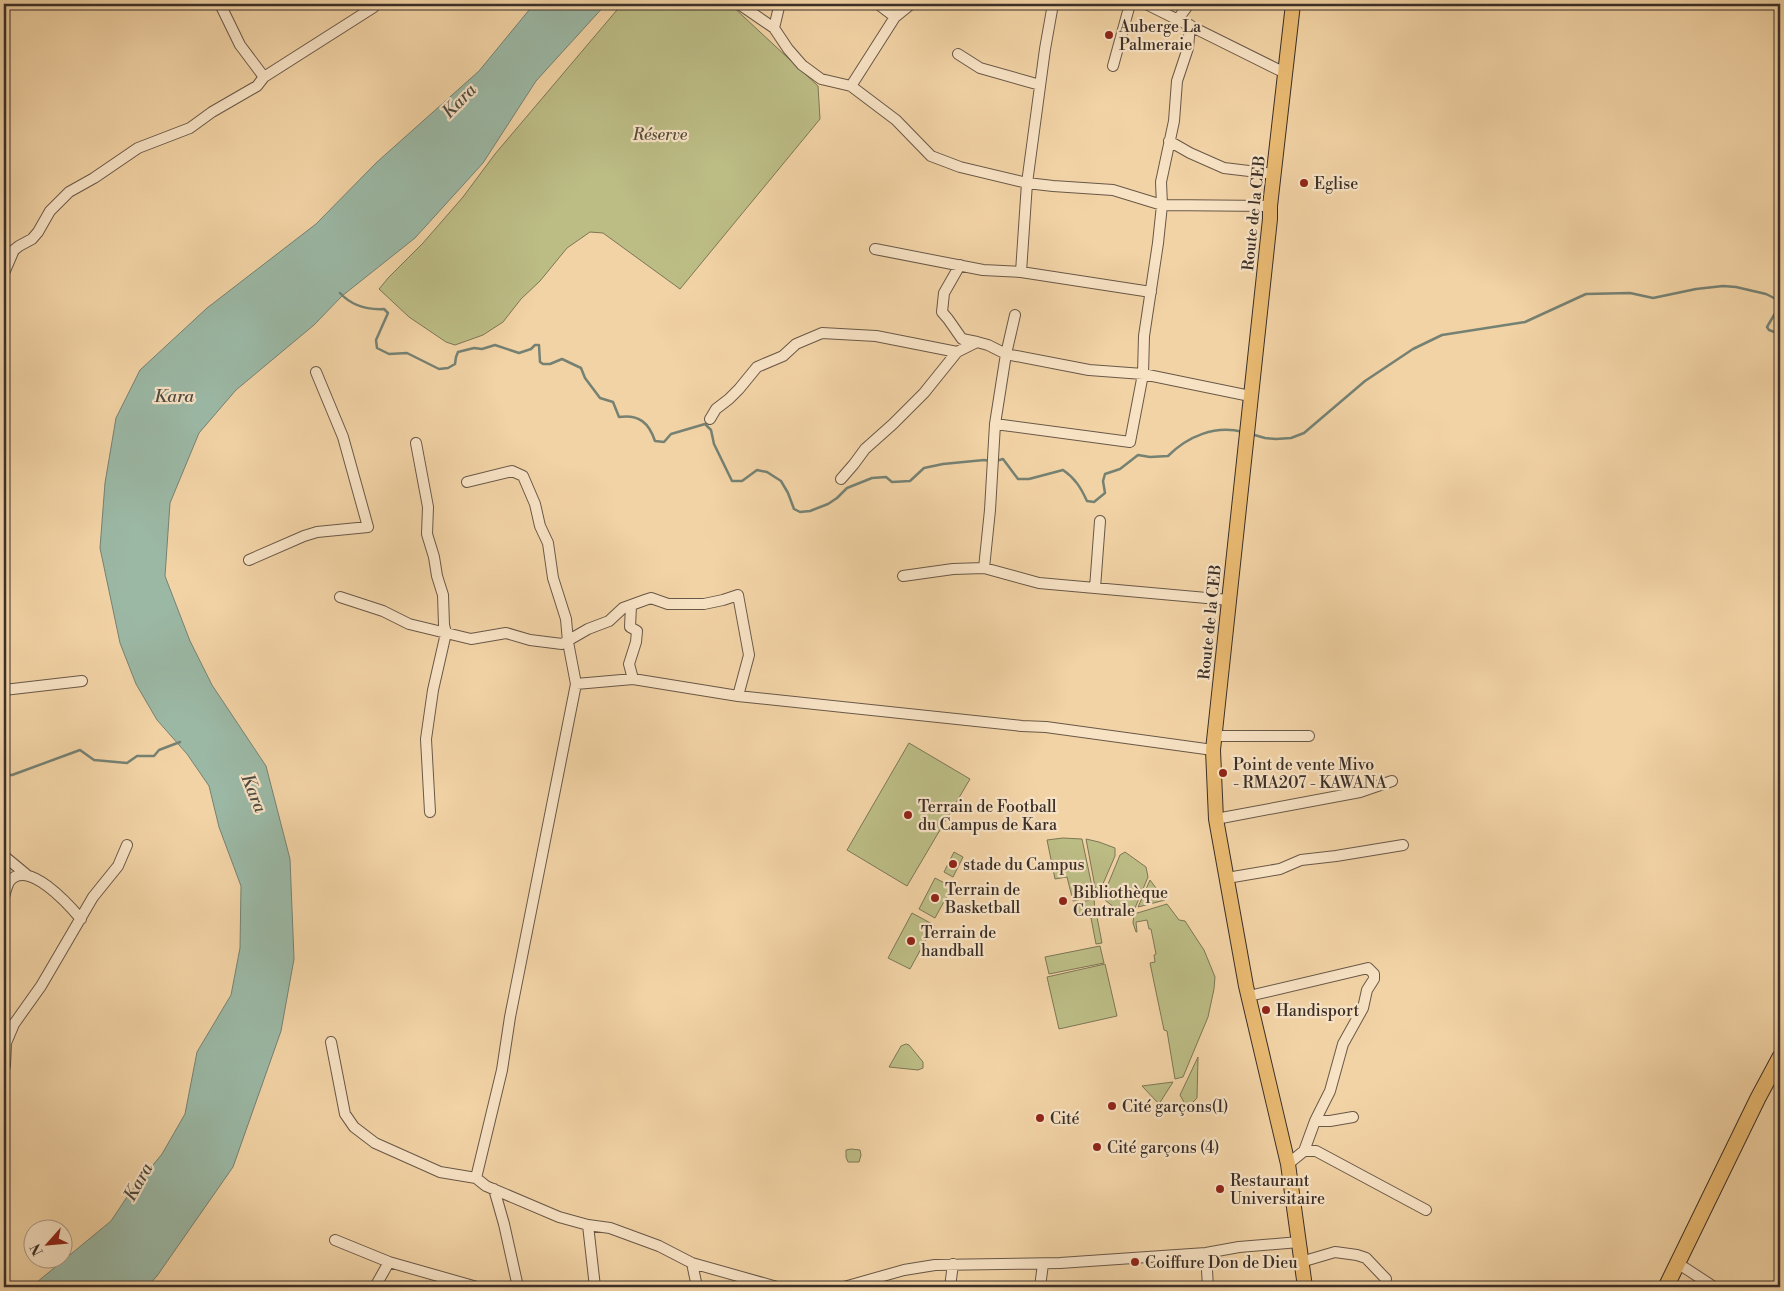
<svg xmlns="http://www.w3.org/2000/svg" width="1784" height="1291" font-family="'Libre Bodoni',serif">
<rect width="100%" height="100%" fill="#f2d3a5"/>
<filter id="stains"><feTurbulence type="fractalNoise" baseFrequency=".004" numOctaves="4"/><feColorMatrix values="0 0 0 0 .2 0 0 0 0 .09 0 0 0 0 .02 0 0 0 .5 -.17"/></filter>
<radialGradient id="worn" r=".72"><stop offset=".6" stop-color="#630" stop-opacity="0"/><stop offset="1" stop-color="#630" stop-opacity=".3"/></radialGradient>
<path fill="#bcbc85" stroke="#7c7656" d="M 622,4 L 730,4 L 818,86 L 820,119 L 680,289 L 603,233 L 590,232 L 567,248 L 540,281 L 521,299 L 503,322 L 483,335 L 455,345 L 446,342 L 409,317 L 379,289 L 389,277 L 423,243 L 463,197 L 495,154 Z
M 909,743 L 970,779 L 907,886 L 847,850 Z
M 1063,838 L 1082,839 L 1094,896 L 1073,901 L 1067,877 L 1055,879 L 1047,840 Z
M 1086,839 L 1099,842 L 1115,848 L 1115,856 L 1099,893 L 1096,892 Z
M 954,852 L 963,857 L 953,877 L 944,872 Z
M 1125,852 L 1146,867 L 1148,877 L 1135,908 L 1120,912 L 1105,900 L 1104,894 L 1120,855 Z
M 935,878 L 952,887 L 935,918 L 919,909 Z
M 1150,880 L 1165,900 L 1138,907 Z
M 1094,899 L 1095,912 L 1078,915 L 1076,903 Z
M 1167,904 L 1179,920 L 1185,921 L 1196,938 L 1204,950 L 1215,977 L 1214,989 L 1208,1017 L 1183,1077 L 1175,1079 L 1167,1031 L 1164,1030 L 1150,963 L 1155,962 L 1154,955 L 1156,954 L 1151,929 L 1149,929 L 1147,920 L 1136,922 L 1137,932 L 1136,932 L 1133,923 L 1134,914 Z
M 912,913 L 934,925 L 910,969 L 888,958 Z
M 1097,917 L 1102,943 L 1096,944 L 1091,918 Z
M 1100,946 L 1104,963 L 1049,974 L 1045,957 Z
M 1105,964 L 1117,1016 L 1059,1029 L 1047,977 Z
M 906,1044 L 909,1045 L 923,1062 L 923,1068 L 918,1070 L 889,1067 L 901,1046 Z
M 1198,1057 L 1197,1098 L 1192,1103 L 1185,1104 L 1180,1095 Z
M 1173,1082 L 1159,1104 L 1142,1086 Z
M 851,1149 L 860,1150 L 861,1155 L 859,1162 L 848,1162 L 846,1157 L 846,1150 Z"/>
<path fill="#9bb8a5" stroke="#758173" d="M 534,4 L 606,4 L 536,81 L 483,163 L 415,238 L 342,296 L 314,325 L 236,390 L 199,433 L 170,503 L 165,576 L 190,641 L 212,685 L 266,766 L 290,859 L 294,959 L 281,1031 L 233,1167 L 157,1276 L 147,1287 L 31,1287 L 111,1221 L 129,1194 L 162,1154 L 185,1114 L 197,1052 L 231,995 L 240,948 L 241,886 L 219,827 L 209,786 L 187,754 L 157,720 L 136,684 L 120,643 L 100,548 L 105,483 L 116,418 L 140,370 L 207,308 L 316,224 L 377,162 L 479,71 Z"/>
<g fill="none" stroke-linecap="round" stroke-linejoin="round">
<path stroke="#758173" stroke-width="2.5" d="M 340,293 C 352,306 367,310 384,309 L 388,313 L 376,340 L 377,348 L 389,354 L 407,353 L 439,369 L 448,368 L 455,364 L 456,357 L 458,352 L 474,348 L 482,349 L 495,345 L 519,353 L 531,349 L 535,345 L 539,345 L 540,362 L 543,364 L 550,364 L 562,359 L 581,368 L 585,378 L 600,398 L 613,402 L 619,417 C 639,414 649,423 655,441 L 664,442 L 671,434 L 705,424 L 711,430 L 714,444 L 732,481 L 742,481 L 757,470 L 767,472 L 781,481 L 788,493 L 794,509 L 800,512 L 810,511 L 828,504 L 837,498 L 847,488 L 872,478 L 886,477 L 892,482 L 910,481 L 924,468 L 943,464 L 984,460 L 991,461
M 1780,305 L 1767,327 L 1769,330 L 1780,334
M 1251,434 L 1265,438 L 1276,439 L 1291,438 L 1304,433 L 1365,381 L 1413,349 L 1442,335 L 1525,322 L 1586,294 L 1630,293 L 1653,298 L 1696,289 L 1723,286 L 1736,287 L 1766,294 L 1774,298 L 1780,303
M 996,461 L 1003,459 L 1018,479 L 1029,479 L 1063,470 C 1075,478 1081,488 1087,501 L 1094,502 L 1105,493 L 1103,481 L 1105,474 L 1120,469 L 1138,455 L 1150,457 L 1168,456 C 1188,436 1215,425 1243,432
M 4,775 L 12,775 L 80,750 L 94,760 L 127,763 L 137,756 L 154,756 L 159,750 L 180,742"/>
<defs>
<path id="minor" d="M 220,4 L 240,45 L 264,77
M 739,4 L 774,28 L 788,49 L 802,65 L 821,79 L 851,86 L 896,120 L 931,156 L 960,167 L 1027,183 L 1053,186 L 1113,190 L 1162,205 L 1161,182 L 1174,121 L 1177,81 L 1188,48 L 1190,25
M 878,4 L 895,17
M 1146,4 L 1285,73
M 1178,19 L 1189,4
M 774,28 L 779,7 L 783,4
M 958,54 L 980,68 L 1040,85
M 1113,66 L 1130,4
M 851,86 L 895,17 L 911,4
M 1169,141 L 1190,153 L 1224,168 L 1274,174
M 875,249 L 983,270 L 1021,272 L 1151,292
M 960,265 L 944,293 L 942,312 L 948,319 L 962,339 L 977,342
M 1021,272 L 1027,183 L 1045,49 L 1053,4
M 4,273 L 14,250 L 19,246 L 32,239 L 38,232 L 50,211 L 69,192 L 94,178 L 138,148 L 190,128 L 212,112 L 257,86 L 264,77 L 374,7
M 710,419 L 716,409 L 729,399 L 739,389 L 757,367 L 783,356 L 796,344 L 822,333 L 876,336 L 957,352
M 995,424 L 1130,442 L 1143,374 L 1144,336 L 1158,243 L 1162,205 L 1270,206
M 416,443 L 428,507 L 427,534 L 434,557 L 437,576 L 443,595 L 444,625 L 446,633 L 433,690 L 426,739 L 430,812
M 841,479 L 854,464 L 865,449 L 893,424 L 924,393 L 957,352 L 977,342 L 988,345 L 1006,354 L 1089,370 L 1143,374 L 1250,396
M 467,482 L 512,471 L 523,476 L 535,504 L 540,526 L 548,543 L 553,578 L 566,619 L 568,642 L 576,684
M 249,560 L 304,536 L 317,532 L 368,527 L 343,437 L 316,372
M 984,568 L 990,510 L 995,424 L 1006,354 L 1015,315
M 903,576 L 953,569 L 984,568 L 1039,583 L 1229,600
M 1095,588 L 1100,521
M 340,597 L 383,611 L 409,624 L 471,639 L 506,633 L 530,640 L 562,644 L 588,629 L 609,621 L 623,608 L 645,600 L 651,598 L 668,604 L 704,604 L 723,600 L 738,595 L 749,655 L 738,696
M 631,606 L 630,627 L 637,631 L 636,642 L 629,664 L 633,679
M 4,690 L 82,681
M 1215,736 L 1309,736
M 1216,819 L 1360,792 L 1392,781
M 4,856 L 27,875
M 1227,878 L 1280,869 L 1301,860 L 1336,856 L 1403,845
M 4,897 C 5,893 7,886 9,882 C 27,857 70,906 81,919
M 1249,996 L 1368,968 L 1374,974 L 1374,979 L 1367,990 L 1363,1008 L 1343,1044 L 1330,1091 L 1315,1121
M 331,1042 L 345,1114 L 354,1127 L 375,1143 L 440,1172 L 476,1178 L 486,1186 L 559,1217 L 588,1225 L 610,1228 L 659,1246 L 692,1263 L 777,1287
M 4,1069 L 5,1065 L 6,1043 L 14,1024 L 41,986 L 93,897 L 118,866 L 127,845
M 1304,1151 L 1316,1151 L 1426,1210
M 1288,1164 L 1304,1151 L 1315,1121 L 1330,1121 L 1353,1117
M 476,1178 L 502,1070 L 510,1017 L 576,684 L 633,679 L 738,696 L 1022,726 L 1046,727 L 1213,750
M 494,1189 L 504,1224 L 518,1287
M 588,1225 L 595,1287
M 335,1240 L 389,1262 L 477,1287
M 1206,1253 L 1208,1287
M 1301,1262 L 1335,1252 L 1357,1255 L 1366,1258 L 1386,1279
M 692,1263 L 697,1287
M 1677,1265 L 1685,1268 L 1714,1287
M 375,1287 L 389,1262
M 844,1287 L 904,1270 L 935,1265 L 1060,1263 L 1206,1253 L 1239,1247 L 1299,1242
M 950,1287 L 953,1264
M 1040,1287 L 1043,1264"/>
<path id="major" d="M 1293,4 L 1270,206 L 1270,219 L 1213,750 L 1216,819 L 1246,986 L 1288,1164 L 1305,1287"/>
<path id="highway" d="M 1666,1287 L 1758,1098 L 1780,1057"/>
</defs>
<use href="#minor" stroke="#695847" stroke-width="12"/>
<use href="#major" stroke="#3b2f28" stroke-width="16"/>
<use href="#highway" stroke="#3b2f28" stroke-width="17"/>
<use href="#minor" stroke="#f7e2c4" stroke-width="10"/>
<use href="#major" stroke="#e9ba72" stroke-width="14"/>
<use href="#highway" stroke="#e9ba72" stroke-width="15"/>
</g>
<g fill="#8f2418" stroke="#f7e2c4" stroke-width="2">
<circle cx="1109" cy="35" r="5"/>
<circle cx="1304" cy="183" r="5"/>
<circle cx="1223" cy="773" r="5"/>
<circle cx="908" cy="815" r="5"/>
<circle cx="953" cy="864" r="5"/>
<circle cx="935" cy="898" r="5"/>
<circle cx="1063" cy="901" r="5"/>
<circle cx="911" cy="941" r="5"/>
<circle cx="1266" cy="1010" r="5"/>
<circle cx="1112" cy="1106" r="5"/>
<circle cx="1040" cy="1118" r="5"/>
<circle cx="1097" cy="1147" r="5"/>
<circle cx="1220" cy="1189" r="5"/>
<circle cx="1135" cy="1262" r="5"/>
</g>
<g text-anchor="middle" stroke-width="4.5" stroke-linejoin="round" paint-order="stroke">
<g font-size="16" fill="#3b2f28" stroke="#f7e2c4" text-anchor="start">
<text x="1119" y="32">Auberge La<tspan x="1119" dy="18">Palmeraie</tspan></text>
<text x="1314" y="189">Eglise</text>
<text x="1233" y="770">Point de vente Mivo<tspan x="1233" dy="18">- RMA207 - KAWANA</tspan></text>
<text x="918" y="812">Terrain de Football<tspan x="918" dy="18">du Campus de Kara</tspan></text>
<text x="963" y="870">stade du Campus</text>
<text x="945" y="895">Terrain de<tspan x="945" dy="18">Basketball</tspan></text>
<text x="1073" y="898">Bibliothèque<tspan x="1073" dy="18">Centrale</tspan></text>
<text x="921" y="938">Terrain de<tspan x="921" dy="18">handball</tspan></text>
<text x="1276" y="1016">Handisport</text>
<text x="1122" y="1112">Cité garçons(1)</text>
<text x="1050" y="1124">Cité</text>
<text x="1107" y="1153">Cité garçons (4)</text>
<text x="1230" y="1186">Restaurant<tspan x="1230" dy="18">Universitaire</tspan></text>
<text x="1145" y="1268">Coiffure Don de Dieu</text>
</g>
<g font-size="16" font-style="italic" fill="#554b3b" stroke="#f7e2c4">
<text x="660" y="140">Réserve</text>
</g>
<g font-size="16" fill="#3b2f28" stroke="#f7e2c4">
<text transform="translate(1253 213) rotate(-84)" y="6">Route de la CEB</text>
<text transform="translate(1209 622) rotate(-84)" y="6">Route de la CEB</text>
</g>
<g font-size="18" font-style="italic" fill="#4e4a41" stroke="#f7e2c4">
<text transform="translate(459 101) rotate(-46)" y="6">Kara</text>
<text x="174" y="402">Kara</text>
<text transform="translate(254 793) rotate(68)" y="6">Kara</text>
<text transform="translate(138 1182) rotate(-61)" y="6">Kara</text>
</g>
</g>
<rect width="1784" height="1291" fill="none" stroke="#f2d3a5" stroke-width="20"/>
<rect x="5" y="5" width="1774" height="1281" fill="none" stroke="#3b2f28" stroke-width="2.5"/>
<rect x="10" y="10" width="1764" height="1271" fill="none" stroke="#3b2f28"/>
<g transform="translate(48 1244) rotate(243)"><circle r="24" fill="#f7e2c4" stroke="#ac9a86"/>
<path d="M0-4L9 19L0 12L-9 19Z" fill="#8f2418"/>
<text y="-8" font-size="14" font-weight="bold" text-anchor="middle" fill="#3b2f28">N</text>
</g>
<rect width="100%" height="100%" filter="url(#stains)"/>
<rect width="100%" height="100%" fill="url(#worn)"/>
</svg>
